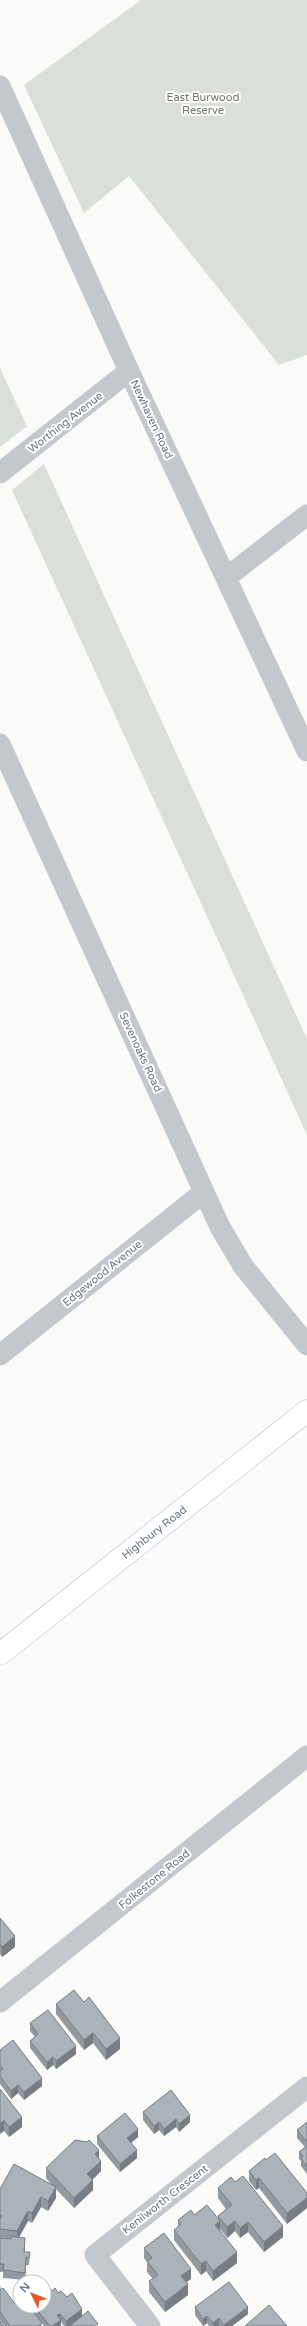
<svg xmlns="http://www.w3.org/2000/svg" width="307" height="2326" font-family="'Varela Round',sans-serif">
<rect width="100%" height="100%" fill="#fafaf8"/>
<path fill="#dadfd7" d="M 141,0 L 307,0 L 307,355 L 279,365 L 129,176 L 84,213 L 24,85 Z
M 0,368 L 27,426 L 0,447 Z
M 44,464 L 307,1039 L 307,1135 L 12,490 Z"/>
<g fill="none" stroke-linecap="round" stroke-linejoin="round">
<defs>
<path id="major" d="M 0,1654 L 307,1411"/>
</defs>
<use href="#major" stroke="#b5babe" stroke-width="23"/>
<path stroke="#c3c8cc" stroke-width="21" d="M 0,86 L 129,371 L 307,751
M 0,473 L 129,371
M 227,577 L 307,515
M 0,744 L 220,1227 L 243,1266 L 307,1345
M 0,1355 L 204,1192
M 0,2002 L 307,1756
M 150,2326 L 95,2255 L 307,2087"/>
<use href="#major" stroke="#fff" stroke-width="22"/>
</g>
<path fill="#929a9f" d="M 0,1918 L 15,1947 L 2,1957 L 0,1954 Z
M 84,2002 L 120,2049 L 106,2060 L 93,2043 L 84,2050 L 56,2014 L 56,2004 Z
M 30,2023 L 76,2054 L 56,2069 L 53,2065 L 47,2070 L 30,2048 L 30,2041 L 35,2037 L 30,2031 Z
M 0,2050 L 42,2086 L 24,2100 L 18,2093 L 11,2099 L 0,2084 Z
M 0,2089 L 22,2127 L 9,2137 L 4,2131 Z
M 143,2112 L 190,2122 L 179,2132 L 176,2127 L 164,2136 L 159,2130 L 154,2134 L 143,2120 Z
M 307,2122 L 307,2174 L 301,2166 L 301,2161 L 299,2159 L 299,2152 L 305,2147 L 297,2138 L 297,2130 Z
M 97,2136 L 138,2137 L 131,2143 L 137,2158 L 120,2172 L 97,2144 Z
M 99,2158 L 101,2171 L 92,2180 L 93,2190 L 74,2208 L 56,2189 L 56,2198 L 48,2211 L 41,2207 L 32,2223 L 28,2221 L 19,2237 L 25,2246 L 25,2252 L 30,2252 L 29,2265 L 26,2265 L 25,2280 L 3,2278 L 3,2272 L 0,2272 L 0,2189 L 53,2186 L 46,2178 L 46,2168 Z
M 266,2160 L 307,2193 L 307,2208 L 287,2224 L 259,2188 L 256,2190 L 249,2181 L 249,2171 Z
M 235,2182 L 283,2237 L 264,2252 L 248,2232 L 240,2238 L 235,2231 L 227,2238 L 220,2229 L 220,2230 L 237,2263 L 213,2281 L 206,2271 L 201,2275 L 174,2240 L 174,2230 L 178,2227 L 178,2220 L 218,2219 L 218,2216 L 226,2209 L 218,2198 L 218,2188 Z
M 144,2248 L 191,2279 L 186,2282 L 188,2295 L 165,2312 L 149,2292 L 149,2281 L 153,2279 L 147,2272 L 147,2262 L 144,2258 Z
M 44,2282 L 70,2326 L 64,2326 L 61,2322 L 61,2326 L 44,2326 L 34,2313 L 42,2326 L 5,2326 L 0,2320 L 0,2285 L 1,2290 L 15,2304 L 29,2307 L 29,2306 L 44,2306 Z
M 195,2307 L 248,2314 L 232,2326 L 209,2326 L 207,2323 L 203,2326 L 195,2315 Z"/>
<path fill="#777d82" d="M 15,1936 L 15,1947 L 2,1957 L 2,1947 Z
M 93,2033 L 93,2043 L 84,2050 L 84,2040 Z
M 120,2038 L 120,2049 L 106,2060 L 106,2049 Z
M 76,2046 L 76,2054 L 56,2069 L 56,2061 Z
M 53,2057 L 53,2065 L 47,2070 L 47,2062 Z
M 42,2078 L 42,2086 L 24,2100 L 24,2092 Z
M 18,2085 L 18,2093 L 11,2099 L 11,2091 Z
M 190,2115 L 190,2122 L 179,2132 L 179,2124 Z
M 22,2117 L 22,2127 L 9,2137 L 9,2127 Z
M 176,2119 L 176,2127 L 164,2136 L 164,2129 Z
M 4,2120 L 4,2131 L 0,2134 L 0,2124 Z
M 159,2122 L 159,2130 L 154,2134 L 154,2126 Z
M 138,2129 L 138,2137 L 127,2146 L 127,2138 Z
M 99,2150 L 99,2160 L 95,2154 Z
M 137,2150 L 137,2158 L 120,2172 L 120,2164 Z
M 101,2161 L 101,2171 L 87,2185 L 87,2174 Z
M 259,2178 L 259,2188 L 256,2190 L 256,2180 Z
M 93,2180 L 93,2190 L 74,2208 L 74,2198 Z
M 56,2187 L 56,2198 L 48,2211 L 48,2201 Z
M 41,2197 L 41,2207 L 32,2223 L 32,2213 Z
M 307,2198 L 307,2208 L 287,2224 L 287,2213 Z
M 28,2211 L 28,2221 L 17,2241 L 17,2231 Z
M 220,2221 L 220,2232 L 215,2225 Z
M 235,2221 L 235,2231 L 227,2238 L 227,2227 Z
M 248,2222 L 248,2232 L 240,2238 L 240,2228 Z
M 283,2226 L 283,2237 L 264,2252 L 264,2242 Z
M 237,2252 L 237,2263 L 213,2281 L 213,2271 Z
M 26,2257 L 26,2265 L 25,2280 L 25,2273 Z
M 206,2261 L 206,2271 L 201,2275 L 201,2264 Z
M 191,2269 L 191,2279 L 181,2286 L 181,2276 Z
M 188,2284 L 188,2295 L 165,2312 L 165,2302 Z
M 248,2307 L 248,2314 L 232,2326 L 224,2326 L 224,2325 Z
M 82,2309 L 82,2316 L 70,2326 L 66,2326 L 66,2321 Z
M 60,2314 L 61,2326 L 52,2326 L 57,2315 Z
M 207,2316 L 207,2323 L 203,2326 L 203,2319 Z
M 219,2318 L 219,2326 L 213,2326 L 213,2323 Z"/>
<path fill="#aab3b9" stroke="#777d82" d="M 0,1918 L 15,1936 L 2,1947 L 0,1944 Z
M 74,1990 L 84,2002 L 89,1997 L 120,2038 L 106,2049 L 93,2033 L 84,2040 L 56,2004 Z
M 48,2010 L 76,2046 L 56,2061 L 53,2057 L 47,2062 L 30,2041 L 38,2034 L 30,2023 Z
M 13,2040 L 42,2078 L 24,2092 L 18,2085 L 11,2091 L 0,2076 L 0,2071 L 3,2069 L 0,2065 L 0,2050 Z
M 0,2089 L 22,2117 L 9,2127 L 4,2120 L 0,2124 Z
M 171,2090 L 190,2115 L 179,2124 L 176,2119 L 164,2129 L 159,2122 L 154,2126 L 143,2112 Z
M 125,2113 L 138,2129 L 127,2138 L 137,2150 L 120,2164 L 97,2136 Z
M 307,2122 L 307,2142 L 297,2130 Z
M 75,2140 L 87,2142 L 89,2140 L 99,2150 L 95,2154 L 101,2161 L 87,2174 L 93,2180 L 74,2198 L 46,2168 Z
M 307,2146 L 307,2167 L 301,2158 L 303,2156 L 299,2152 Z
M 275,2153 L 307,2193 L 307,2198 L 287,2213 L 259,2178 L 256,2180 L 249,2171 L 265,2158 L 266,2160 Z
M 14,2164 L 56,2187 L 48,2201 L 41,2197 L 32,2213 L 28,2211 L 17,2231 L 0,2229 L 0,2219 L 2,2216 L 0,2215 L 0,2189 Z
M 243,2176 L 283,2226 L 264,2242 L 248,2222 L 240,2228 L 235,2221 L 227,2227 L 218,2216 L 232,2205 L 218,2188 L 231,2177 L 235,2182 Z
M 207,2205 L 220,2221 L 215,2225 L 237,2252 L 213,2271 L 206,2261 L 201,2264 L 174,2230 L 181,2224 L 178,2220 L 191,2210 L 194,2215 Z
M 164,2233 L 191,2269 L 181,2276 L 188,2284 L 165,2302 L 149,2281 L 158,2275 L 147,2261 L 152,2258 L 144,2248 Z
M 11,2236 L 25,2238 L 24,2252 L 30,2252 L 29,2258 L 26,2257 L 25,2273 L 3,2270 L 4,2264 L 0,2264 L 0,2238 L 11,2239 Z
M 44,2281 L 52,2291 L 55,2288 L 58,2293 L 61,2291 L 67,2297 L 72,2293 L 82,2309 L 66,2321 L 60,2314 L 57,2315 L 61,2320 L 52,2326 L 50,2326 L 34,2306 L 44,2306 L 44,2282 L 43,2282 Z
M 229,2282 L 248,2307 L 224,2325 L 219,2318 L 213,2323 L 207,2316 L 203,2319 L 195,2307 Z
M 3,2288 L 15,2304 L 20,2300 L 20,2306 L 29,2306 L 42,2323 L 38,2326 L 10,2326 L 0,2312 L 0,2290 Z
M 269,2305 L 287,2326 L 245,2326 Z
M 88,2311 L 98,2324 L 95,2326 L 70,2326 Z
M 0,2321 L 4,2326 L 0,2326 Z"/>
<g text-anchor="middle" stroke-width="4" stroke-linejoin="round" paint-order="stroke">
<g font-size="11" fill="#687a64" stroke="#fff">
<text x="203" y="101">East Burwood<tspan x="203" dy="13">Reserve</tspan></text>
</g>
<g font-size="11" fill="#657683" stroke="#fff">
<text transform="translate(152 419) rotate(65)" y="4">Newhaven Road</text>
<text transform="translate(65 422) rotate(-38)" y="4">Worthing Avenue</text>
<text transform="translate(141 1052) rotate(65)" y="4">Sevenoaks Road</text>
<text transform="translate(102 1273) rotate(-39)" y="4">Edgewood Avenue</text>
<text transform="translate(154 1532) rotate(-38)" y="4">Highbury Road</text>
<text transform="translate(154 1879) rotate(-39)" y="4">Folkestone Road</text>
<text transform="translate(165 2199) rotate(-38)" y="4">Kenilworth Crescent</text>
</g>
</g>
<g transform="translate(32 2294) rotate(313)"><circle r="19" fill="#ffffff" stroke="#c1c8cd"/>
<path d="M0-3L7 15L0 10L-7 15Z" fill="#e4572e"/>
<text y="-6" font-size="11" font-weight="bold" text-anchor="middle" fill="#657683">N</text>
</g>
</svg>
